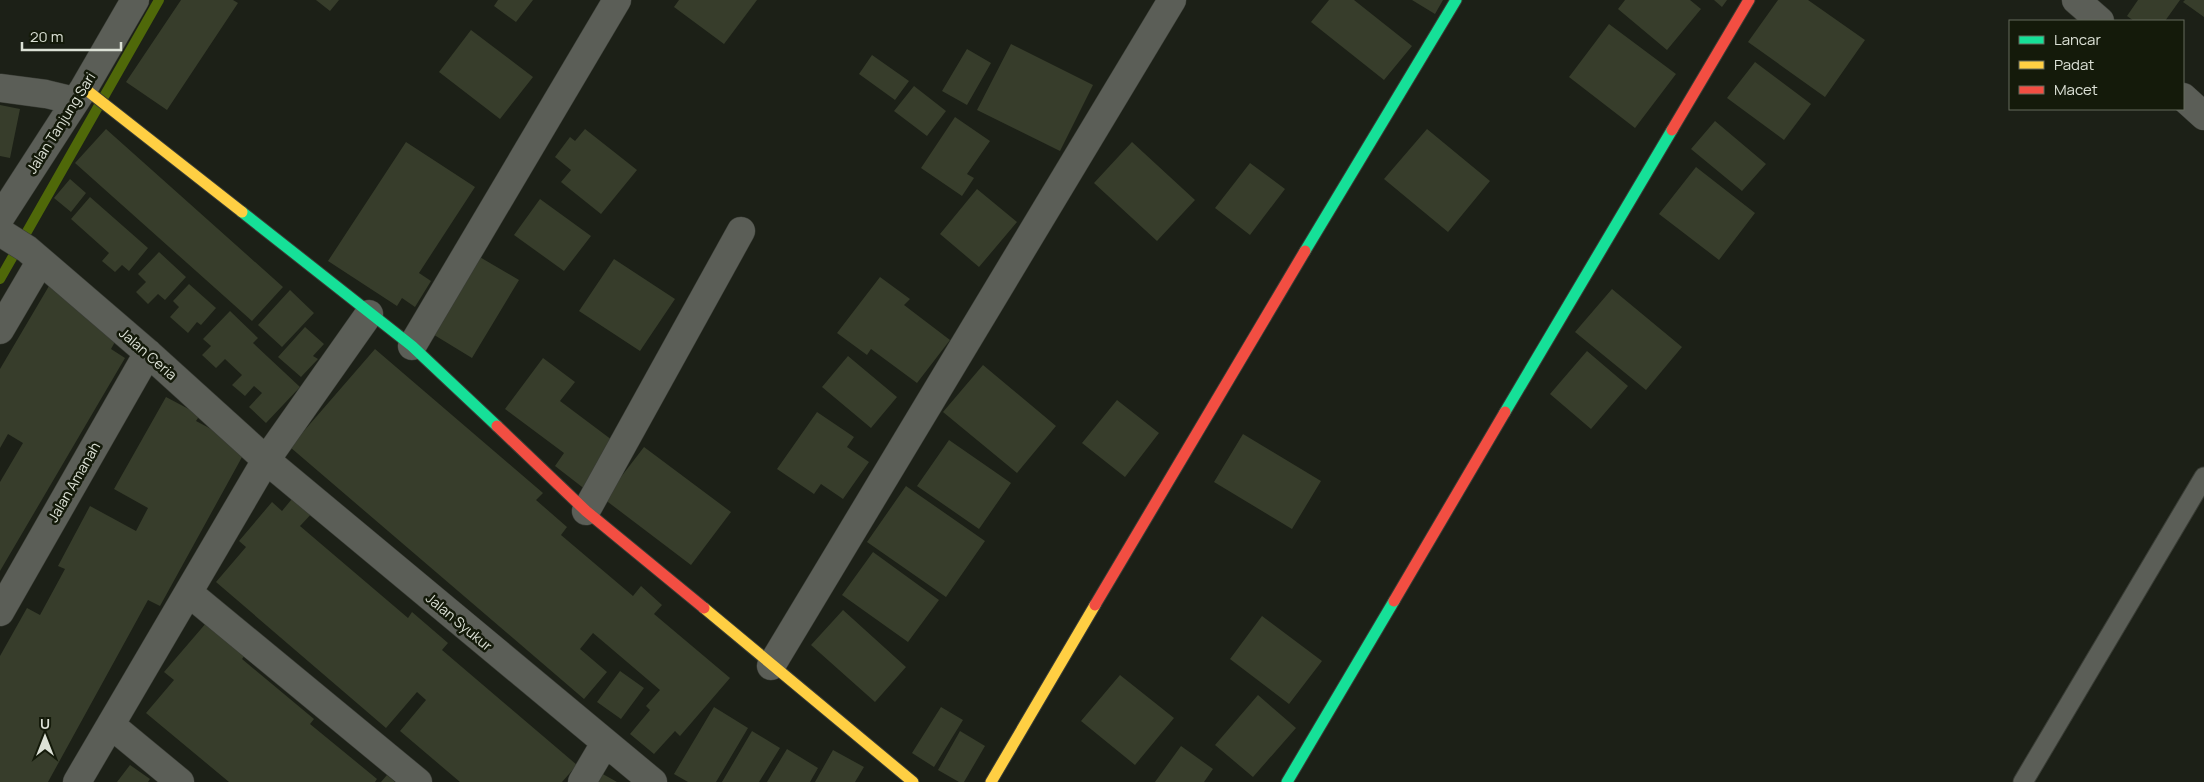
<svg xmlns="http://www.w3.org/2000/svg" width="2204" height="782" font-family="Manrope,sans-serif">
<rect width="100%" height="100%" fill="#1c2017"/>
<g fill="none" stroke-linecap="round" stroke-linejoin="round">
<path stroke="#4f6809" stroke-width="10" d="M 0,279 L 159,0"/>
</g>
<path fill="#373d2b" d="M 181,0 L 233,0 L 238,3 L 167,110 L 126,82 Z
M 316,0 L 339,0 L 330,11 Z
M 498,0 L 533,0 L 516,22 L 494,6 Z
M 679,0 L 757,0 L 724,44 L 674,7 Z
M 1329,0 L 1354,0 L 1412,46 L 1384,80 L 1311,22 Z
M 1412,0 L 1443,0 L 1435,14 Z
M 1625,0 L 1690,0 L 1701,9 L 1667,50 L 1618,9 Z
M 1714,0 L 1727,0 L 1722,7 Z
M 1778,0 L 1808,0 L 1865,40 L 1825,97 L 1748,42 Z
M 2138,0 L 2180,0 L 2165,21 L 2134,21 L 2127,16 Z
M 2185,0 L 2204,0 L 2204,17 L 2183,2 Z
M 1609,24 L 1676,74 L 1635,128 L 1569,77 Z
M 471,30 L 533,77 L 500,119 L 439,72 Z
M 1011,44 L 1093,85 L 1060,151 L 977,110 Z
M 967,49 L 991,63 L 967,105 L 942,91 Z
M 872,55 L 909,81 L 895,100 L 859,74 Z
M 1755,62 L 1811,104 L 1784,140 L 1727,98 Z
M 914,86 L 946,111 L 927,136 L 894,111 Z
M 0,105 L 20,109 L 10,158 L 0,156 Z
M 955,117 L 990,141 L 967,174 L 974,178 L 962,196 L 921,168 Z
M 1715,121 L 1766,164 L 1742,191 L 1691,149 Z
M 106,129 L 283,287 L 252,321 L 75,163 Z
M 585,129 L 637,170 L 601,214 L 561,182 L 571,170 L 555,157 L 570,137 L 575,141 Z
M 1427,129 L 1490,181 L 1448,232 L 1384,179 Z
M 406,142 L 475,187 L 419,273 L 431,281 L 415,307 L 402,298 L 397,306 L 328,261 Z
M 1132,142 L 1195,200 L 1157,241 L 1094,183 Z
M 1250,163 L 1285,189 L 1250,235 L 1215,208 Z
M 1696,167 L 1755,213 L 1719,260 L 1659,214 Z
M 70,179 L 86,193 L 71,212 L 54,198 Z
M 977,189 L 1017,222 L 979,267 L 940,234 Z
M 90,197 L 148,248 L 129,271 L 122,265 L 115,272 L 102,261 L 109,253 L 71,219 Z
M 540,199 L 591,236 L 564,271 L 514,235 Z
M 159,252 L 186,277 L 165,300 L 158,294 L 148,304 L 136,292 L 146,282 L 138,274 Z
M 478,256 L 519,280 L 472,358 L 431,333 Z
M 614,259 L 675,299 L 640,351 L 579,311 Z
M 880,277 L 910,299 L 904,305 L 950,340 L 917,383 L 871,349 L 867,355 L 837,333 Z
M 189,284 L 216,308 L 201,325 L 197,322 L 188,333 L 170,317 L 179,307 L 173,301 Z
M 49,286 L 121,331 L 111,349 L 125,358 L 0,571 L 0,482 L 23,443 L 8,434 L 0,448 L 0,369 Z
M 1612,289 L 1682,347 L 1646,390 L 1575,332 Z
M 290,290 L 314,313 L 282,347 L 258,325 Z
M 230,311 L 258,338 L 253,343 L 300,387 L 266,423 L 249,407 L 262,393 L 254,386 L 245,396 L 232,385 L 242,375 L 225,359 L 216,368 L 202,355 L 211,346 L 203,339 Z
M 305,327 L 324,344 L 313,356 L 318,359 L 301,377 L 278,357 Z
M 375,349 L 543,493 L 536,500 L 567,527 L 561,535 L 633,596 L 641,586 L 662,605 L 654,614 L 730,678 L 680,736 L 675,731 L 654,754 L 630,734 L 650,710 L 646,706 L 660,690 L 593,633 L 580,649 L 607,672 L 584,699 L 290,447 Z
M 1587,351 L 1628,386 L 1591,429 L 1550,394 Z
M 848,356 L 897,397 L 871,428 L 822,387 Z
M 543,358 L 575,382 L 560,401 L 620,446 L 586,490 L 555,466 L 564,453 L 505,409 Z
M 983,365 L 1056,426 L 1017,473 L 943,412 Z
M 166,397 L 200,415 L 196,421 L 247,448 L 160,606 L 148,600 L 48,782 L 0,782 L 0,656 L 27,608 L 40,615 L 65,569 L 58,566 L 90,506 L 136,531 L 148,508 L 114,489 Z
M 1117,400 L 1159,433 L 1125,477 L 1082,443 Z
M 817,412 L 854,437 L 847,447 L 869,462 L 843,499 L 821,484 L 814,494 L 777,469 Z
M 1243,434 L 1321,481 L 1292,529 L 1214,482 Z
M 949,440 L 1011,483 L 979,529 L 917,486 Z
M 644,447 L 731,512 L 691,565 L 604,499 Z
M 906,486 L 985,541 L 946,597 L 867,542 Z
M 296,494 L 315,510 L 300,526 L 408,618 L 412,612 L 448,643 L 442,650 L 577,765 L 562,782 L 460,782 L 400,731 L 426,700 L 417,692 L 386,728 L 216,582 L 246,547 L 239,541 L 272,502 L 282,511 Z
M 873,552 L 939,600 L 908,642 L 842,595 Z
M 843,610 L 906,667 L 875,702 L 811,645 Z
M 1262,616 L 1322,661 L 1289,704 L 1230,659 Z
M 207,622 L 246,654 L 242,659 L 314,719 L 310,724 L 377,779 L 375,782 L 229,782 L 146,713 L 174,680 L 164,672 Z
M 620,671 L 644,688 L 621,719 L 597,702 Z
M 1120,675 L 1174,718 L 1135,765 L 1081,721 Z
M 1258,695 L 1296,728 L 1253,777 L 1215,745 Z
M 714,707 L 748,728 L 716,782 L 688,782 L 674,774 Z
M 941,707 L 963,720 L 934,767 L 912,753 Z
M 752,731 L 780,748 L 759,782 L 722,782 Z
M 960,731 L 985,746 L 964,782 L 959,782 L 938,770 Z
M 1181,746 L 1213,769 L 1204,782 L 1155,782 Z
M 787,749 L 818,768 L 810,782 L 767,782 Z
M 833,750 L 864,767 L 855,782 L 815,782 Z
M 130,765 L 150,779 L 148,782 L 117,782 Z
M 601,773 L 617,782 L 596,782 Z
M 387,775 L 395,782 L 381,782 Z"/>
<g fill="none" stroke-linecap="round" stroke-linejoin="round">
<defs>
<path id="lane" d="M 2023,782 L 2204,477"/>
<path id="street" d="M 2076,0 L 2100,21
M 0,88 L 46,94 L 75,101
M 2183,97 L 2204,116
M 0,218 L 84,88 L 135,0
M 0,232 L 27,249 L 148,353 L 266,460 L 653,782
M 0,330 L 40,262
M 412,346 L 617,0
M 586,511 L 741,231
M 189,593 L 418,782
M 0,612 L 148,353
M 771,666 L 1172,0
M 111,725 L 180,782
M 77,782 L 266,460 L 369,314
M 582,782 L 605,743"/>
<path id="fast" d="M 242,212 L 412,346 L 497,426
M 1305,251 L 1456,0
M 1505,412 L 1672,130
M 1287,782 L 1394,601"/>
<path id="slow" d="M 84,88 L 242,212
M 704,608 L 913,782
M 991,782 L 1095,605"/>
<path id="jam" d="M 1672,130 L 1749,0
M 497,426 L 586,511 L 704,608
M 1394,601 L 1505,412
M 1095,605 L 1305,251"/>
</defs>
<use href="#lane" stroke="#393c35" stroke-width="21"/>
<use href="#street" stroke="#393c35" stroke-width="29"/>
<use href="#fast" stroke="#393c35" stroke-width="13"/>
<use href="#slow" stroke="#393c35" stroke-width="13"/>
<use href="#jam" stroke="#393c35" stroke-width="13"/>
<use href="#lane" stroke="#5b5e57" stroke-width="19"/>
<use href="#street" stroke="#5b5e57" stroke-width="28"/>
<use href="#fast" stroke="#16e098" stroke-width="11"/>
<use href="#slow" stroke="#ffcf43" stroke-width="11"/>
<use href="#jam" stroke="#f24e42" stroke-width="11"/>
</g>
<g text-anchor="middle" stroke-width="5" stroke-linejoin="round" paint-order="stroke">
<g font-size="14" fill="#dce1d6" stroke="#141a0a">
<text transform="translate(61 123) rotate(-58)" y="5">Jalan Tanjung Sari</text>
<text transform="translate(148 354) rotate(41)" y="5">Jalan Ceria</text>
<text transform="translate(74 482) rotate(-60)" y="5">Jalan Amanah</text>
<text transform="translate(459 622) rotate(40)" y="5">Jalan Syukur</text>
</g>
</g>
<rect x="2009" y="20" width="175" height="90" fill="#141a0a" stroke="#646a5c"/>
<rect x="2019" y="36" width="25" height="8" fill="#16e098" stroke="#646a5c"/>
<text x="2054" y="45" font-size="15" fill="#dce1d6">Lancar</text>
<rect x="2019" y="61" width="25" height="8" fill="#ffcf43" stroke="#646a5c"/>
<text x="2054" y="70" font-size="15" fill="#dce1d6">Padat</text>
<rect x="2019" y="86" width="25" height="8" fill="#f24e42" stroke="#646a5c"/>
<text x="2054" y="95" font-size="15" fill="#dce1d6">Macet</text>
<g transform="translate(45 737)" stroke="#141a0a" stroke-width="4" paint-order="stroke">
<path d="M0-4L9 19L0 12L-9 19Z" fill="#dce1d6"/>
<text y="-8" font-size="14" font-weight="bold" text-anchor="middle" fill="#dce1d6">U</text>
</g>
<path d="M22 42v8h99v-8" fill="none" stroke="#dce1d6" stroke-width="2.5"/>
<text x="30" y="42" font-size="15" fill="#dce1d6" stroke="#141a0a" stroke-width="4" paint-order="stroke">20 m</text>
</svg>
